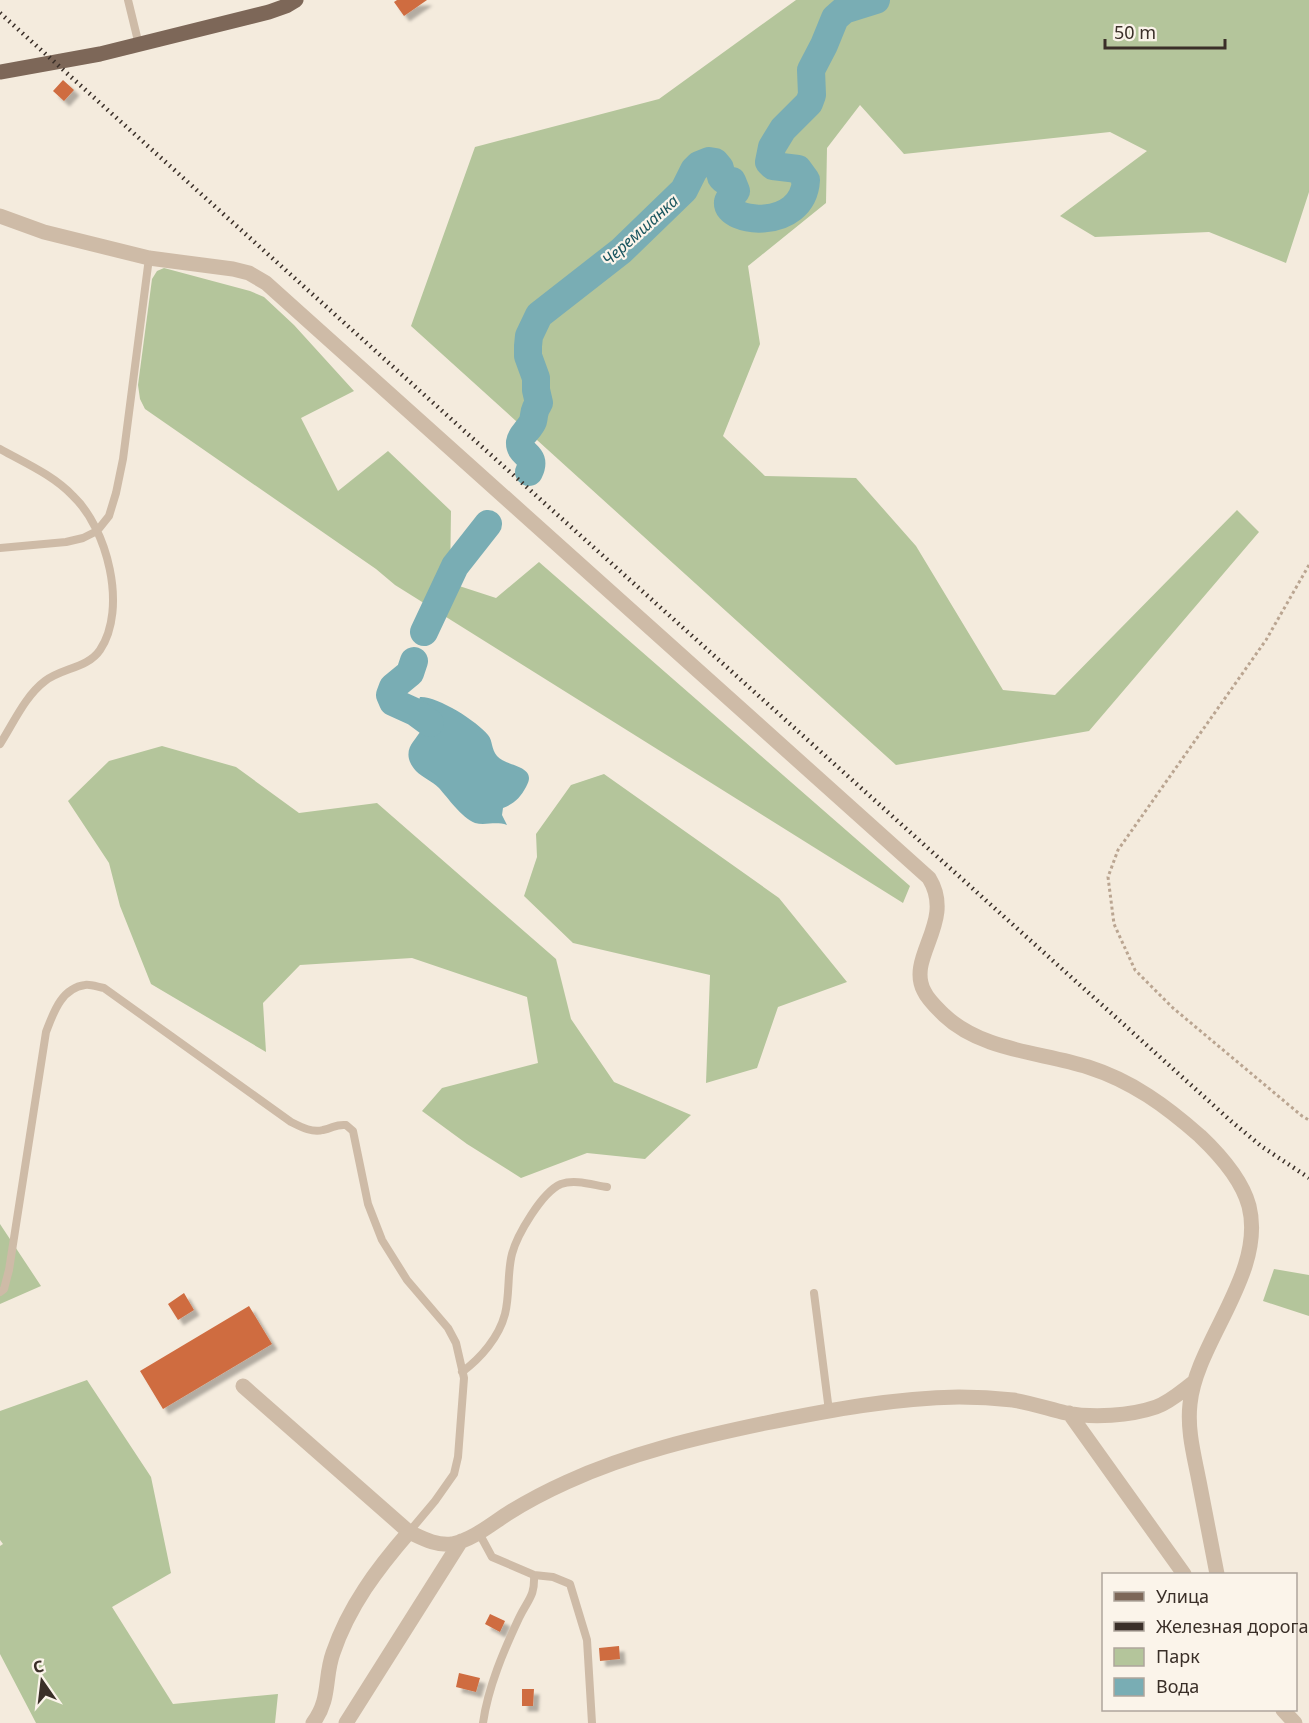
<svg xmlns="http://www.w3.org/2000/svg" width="1309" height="1723" font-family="'Noto Sans',sans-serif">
<defs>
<filter id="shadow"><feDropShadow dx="5.5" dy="5.5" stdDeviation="1.5" flood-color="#0004"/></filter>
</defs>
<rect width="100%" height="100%" fill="#f4ebdd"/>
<path fill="#b4c59b" d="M 796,0 L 1309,0 L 1309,192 L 1286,263 L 1209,232 L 1095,237 L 1060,216 L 1147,151 L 1110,132 L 904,154 L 860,105 L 827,148 L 826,203 L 748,266 L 760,344 L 723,436 L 765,476 L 856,478 L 916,546 L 1003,690 L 1055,695 L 1237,510 L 1259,532 L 1089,731 L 896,765 L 411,326 L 475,147 L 659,99 Z
M 164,268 L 250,291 L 264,297 L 294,325 L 354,391 L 301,418 L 338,491 L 388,451 L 451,511 L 450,583 L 496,598 L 539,562 L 910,886 L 903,903 L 395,585 L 376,569 L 145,409 L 140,399 L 138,385 L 152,279 L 157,271 Z
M 162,746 L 236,767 L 299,813 L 377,803 L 556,959 L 571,1019 L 614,1082 L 691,1115 L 645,1159 L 587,1153 L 521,1178 L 467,1144 L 422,1111 L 442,1088 L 538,1063 L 527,997 L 412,958 L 300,965 L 263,1003 L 266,1052 L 151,984 L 120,906 L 109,863 L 68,801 L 109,761 Z
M 604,774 L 779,898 L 847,982 L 778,1007 L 757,1068 L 706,1083 L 710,975 L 573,943 L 524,896 L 537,857 L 536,834 L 571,785 Z
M 0,1224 L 41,1286 L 0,1304 Z
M 1274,1269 L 1309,1275 L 1309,1316 L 1263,1301 Z
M 87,1380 L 151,1477 L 171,1573 L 112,1607 L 173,1704 L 278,1694 L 275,1723 L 36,1723 L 0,1654 L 0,1546 L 3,1544 L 0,1540 L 0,1411 Z"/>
<path fill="#79adb4" d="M 420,697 C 437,696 477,721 488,735 C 493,741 491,749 497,756 C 506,767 539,765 526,787 C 520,798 515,803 503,808 L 502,815 L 507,825 C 495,821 485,826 475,823 C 461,817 448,798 439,788 C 432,781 422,777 416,771 C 413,768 410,763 409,759 C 406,746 416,740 421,730 L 413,716 Z"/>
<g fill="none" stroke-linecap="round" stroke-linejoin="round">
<path stroke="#79adb4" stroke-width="28" d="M 529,472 C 538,454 519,456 520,442 C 521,434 530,429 533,421 C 535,413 533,411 539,403 L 536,390 L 536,378 L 528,356 L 528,346 L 529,336 L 539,315 L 621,251 L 684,190 L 694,170 L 699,165 L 709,161 L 715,162 L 720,168 L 721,177 L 724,180 L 732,181 L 736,191 C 734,194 728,199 728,202 C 725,223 803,232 806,180 L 798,169 L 773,166 L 769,162 L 772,147 L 783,129 L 809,103 L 812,95 L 811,70 L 824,45 L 835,18 L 844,10 L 876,0
M 424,632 L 455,566 L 488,524
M 414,661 L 410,673 L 393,687 L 390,695 L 393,702 L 415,712 L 430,723"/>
</g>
<path fill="#cf6c40" filter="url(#shadow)" d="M 397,0 L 427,0 L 404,16 L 394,2 Z
M 63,80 L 74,90 L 64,101 L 53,91 Z
M 184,1293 L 194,1310 L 178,1320 L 168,1304 Z
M 249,1306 L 272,1344 L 163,1409 L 140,1371 Z
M 490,1614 L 505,1621 L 500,1632 L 485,1624 Z
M 619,1646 L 620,1659 L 600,1661 L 599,1648 Z
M 459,1673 L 480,1678 L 476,1692 L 456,1687 Z
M 522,1689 L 534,1689 L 533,1706 L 522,1706 Z"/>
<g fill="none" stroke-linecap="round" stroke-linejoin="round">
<path stroke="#baa591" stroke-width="3" stroke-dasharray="3 3" stroke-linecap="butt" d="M 1309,565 L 1266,640 L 1118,850 L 1108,877 L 1114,924 L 1135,970 L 1173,1008 L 1302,1116 L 1309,1120"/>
<path stroke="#cebba7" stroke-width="8" d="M 128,0 L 139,45
M 0,449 C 25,463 53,475 73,496 C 107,528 128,608 100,650 C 88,668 62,668 45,681 C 25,696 13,724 0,744
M 0,548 L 66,542 L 83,538 L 97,531 L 109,516 L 116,493 L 123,459 L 149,258
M 0,1292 L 4,1289 L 9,1270 L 46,1032 C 53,1014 61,988 85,985 C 90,984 98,987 104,988 L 291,1122 C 301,1127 312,1133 323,1130 C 334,1128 335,1124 346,1125 L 353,1131 L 368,1204 L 382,1240 L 407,1280 L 448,1328 L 456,1343 L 464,1378 L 458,1457 L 454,1474 L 435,1501 L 409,1532
M 814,1293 L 829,1411
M 462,1372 C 481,1358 499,1337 505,1314 C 510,1294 507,1273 512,1254 C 517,1235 542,1192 561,1184 C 575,1179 593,1185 607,1187
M 479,1533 L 492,1557 L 534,1575 C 535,1597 528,1599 519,1618 C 504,1650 488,1687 483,1723
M 534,1575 L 553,1577 L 570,1584 L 587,1640 L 592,1723"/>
<path stroke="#cebba7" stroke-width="15" d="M 0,216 L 44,232 L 149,258 L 233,269 L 249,273 L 266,283 L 929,878 C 956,922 906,957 924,991 C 928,1000 937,1008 944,1015 C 982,1051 1041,1052 1088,1067 C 1132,1081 1166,1106 1200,1136 C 1219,1154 1242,1180 1249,1206 C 1266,1273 1196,1342 1190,1404 C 1187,1430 1194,1455 1199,1481 C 1205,1512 1211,1543 1217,1574
M 243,1386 L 409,1532 C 422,1538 436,1546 452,1544 C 472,1540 490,1525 507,1514 C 526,1502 547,1491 567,1482 C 630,1453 699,1437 766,1423 C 830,1410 894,1398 959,1397 C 977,1397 995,1398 1013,1400 C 1031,1403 1049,1409 1066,1413 C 1093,1418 1130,1416 1156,1407 C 1170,1402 1182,1391 1194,1382
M 1069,1413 L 1184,1574
M 1283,1710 L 1295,1723
M 313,1723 C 331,1699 324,1678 333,1653 C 349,1606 377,1569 409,1532
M 346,1723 L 461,1541"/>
<path stroke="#7d6758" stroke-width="15" d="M 0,72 L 100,54 L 269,12 L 286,6 L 296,0"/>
<path stroke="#3a2f28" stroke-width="4.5" stroke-dasharray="1.5 4.5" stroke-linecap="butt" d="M 0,13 L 1231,1121 L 1261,1146 L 1309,1178"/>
</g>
<g text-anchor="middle" stroke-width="4.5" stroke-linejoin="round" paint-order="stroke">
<g font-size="16" font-style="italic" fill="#1a565f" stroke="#fbf4ea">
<text transform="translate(640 230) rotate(-42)" y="6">Черемшанка</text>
</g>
</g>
<rect x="1102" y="1573" width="195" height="138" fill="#fbf4ea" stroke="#aea59c" stroke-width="1.5"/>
<rect x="1114" y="1592" width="30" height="9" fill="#7d6758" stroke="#aea59c" stroke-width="1.5"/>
<text x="1156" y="1603" font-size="18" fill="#3a2f28">Улица</text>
<rect x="1114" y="1622" width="30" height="9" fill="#3a2f28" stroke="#aea59c" stroke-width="1.5"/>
<text x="1156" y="1633" font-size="18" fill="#3a2f28">Железная дорога</text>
<rect x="1114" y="1648" width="30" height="18" fill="#b4c59b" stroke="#aea59c" stroke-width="1.5"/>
<text x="1156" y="1663" font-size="18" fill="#3a2f28">Парк</text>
<rect x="1114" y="1678" width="30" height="18" fill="#79adb4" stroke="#aea59c" stroke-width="1.5"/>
<text x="1156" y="1693" font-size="18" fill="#3a2f28">Вода</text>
<g transform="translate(42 1681) rotate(346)" stroke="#fbf4ea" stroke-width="4.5" paint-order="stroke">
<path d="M0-4.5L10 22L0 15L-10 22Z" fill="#3a2f28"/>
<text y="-9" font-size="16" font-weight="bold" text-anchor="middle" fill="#3a2f28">С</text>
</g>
<path d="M1105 39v9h120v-9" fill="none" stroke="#3a2f28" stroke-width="3"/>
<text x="1114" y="39" font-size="18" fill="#3a2f28" stroke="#fbf4ea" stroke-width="4.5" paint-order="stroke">50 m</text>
</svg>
